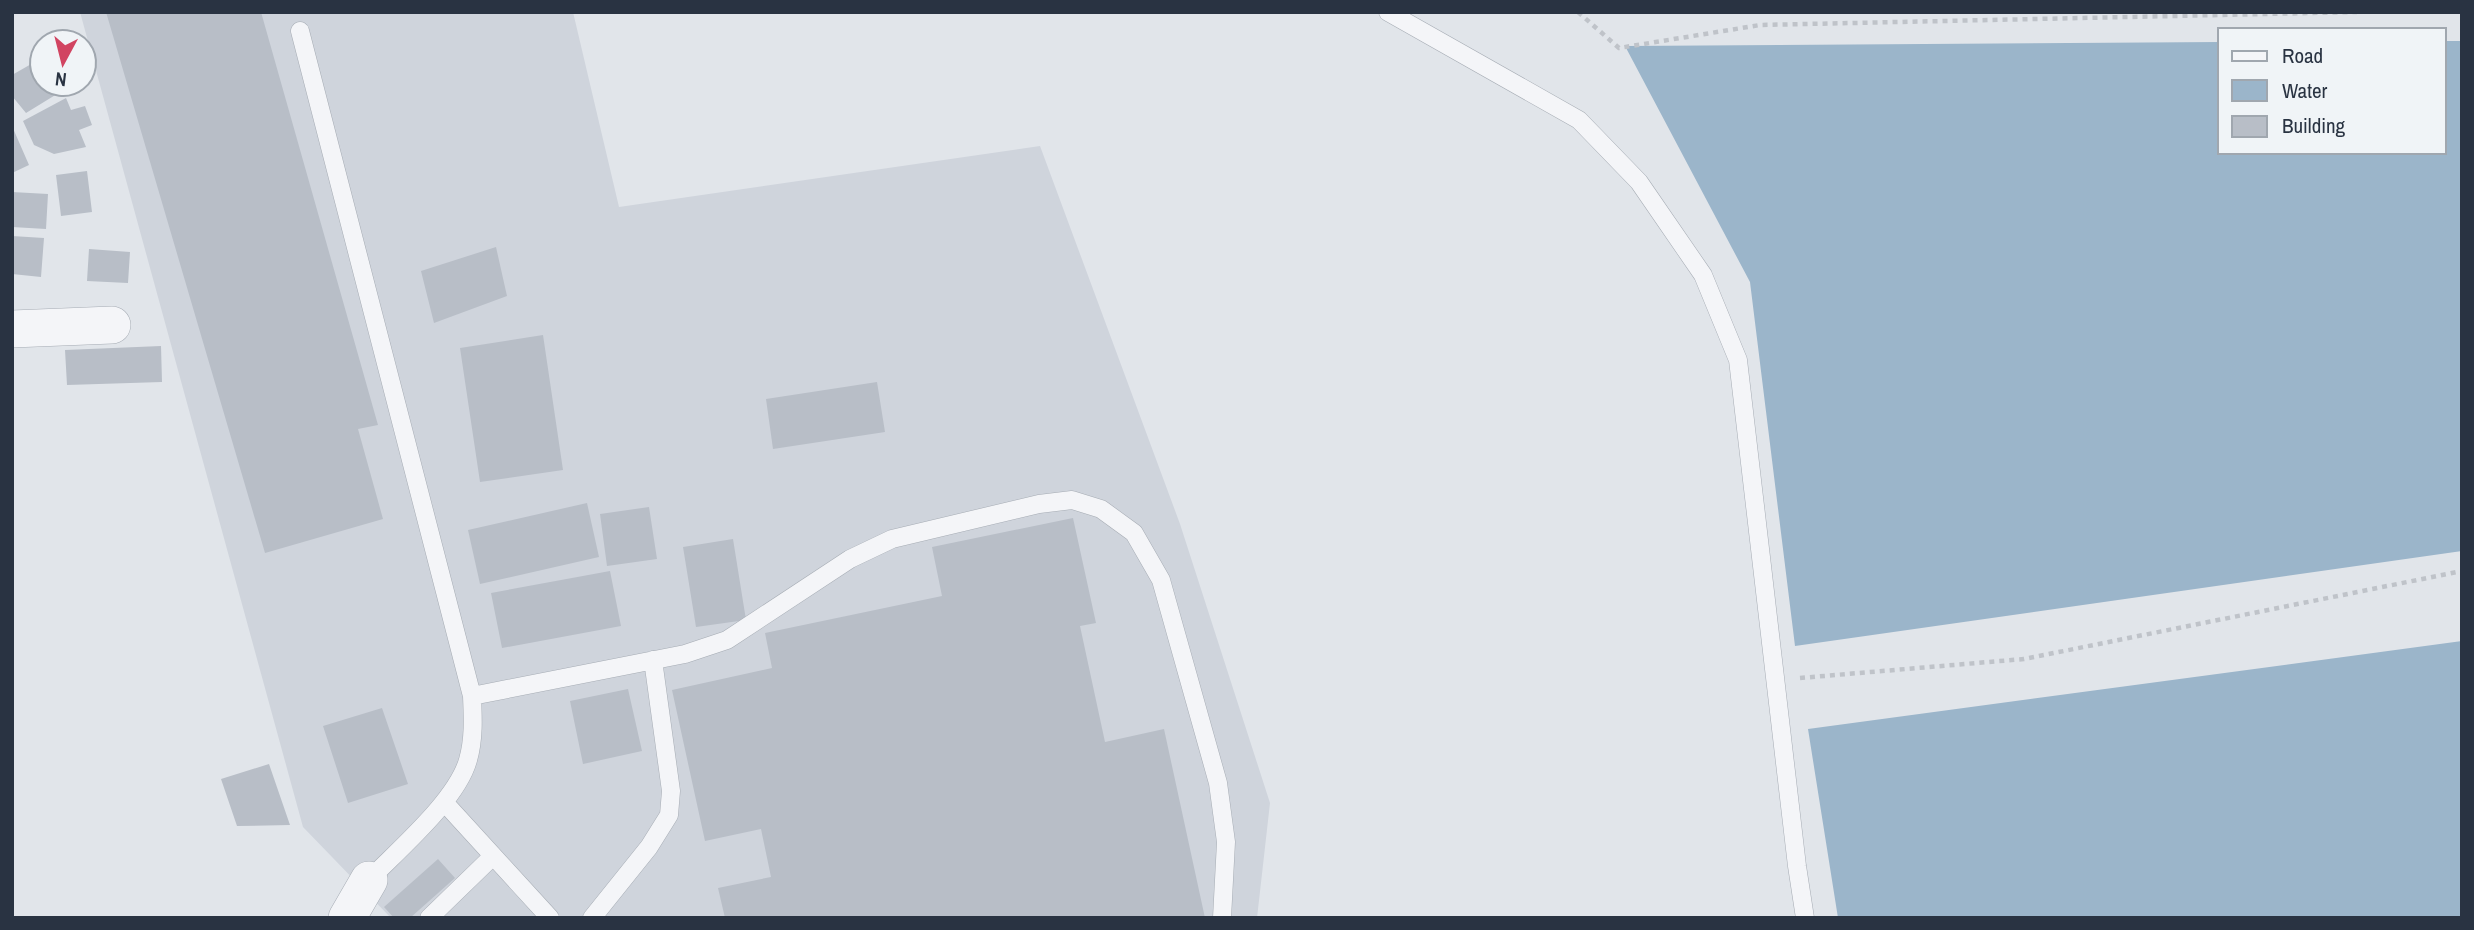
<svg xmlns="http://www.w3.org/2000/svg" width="2474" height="930" font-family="'Archivo Narrow',sans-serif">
<rect width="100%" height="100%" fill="#e1e5ea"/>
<path fill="#cfd4dc" d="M 80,12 L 573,12 L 619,207 L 1040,146 L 1180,524 L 1270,803 L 1257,918 L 391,918 L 303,827 Z"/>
<path fill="#9bb5ca" d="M 2444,41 L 2462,41 L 2462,551 L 1795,646 L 1750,282 L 1625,46 L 2220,42 L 2220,152 L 2444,152 Z
M 2462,641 L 2462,918 L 1838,918 L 1808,729 Z"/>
<path fill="#b8bec7" d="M 106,12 L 261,12 L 378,425 L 358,429 L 383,519 L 265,553 Z
M 40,59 L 42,84 L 68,84 L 70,86 L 26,113 L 12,96 L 12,75 Z
M 66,98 L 71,110 L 85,106 L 92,125 L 79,130 L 86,147 L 54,154 L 34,145 L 23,121 Z
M 12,126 L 29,165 L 12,173 Z
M 87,171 L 92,212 L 61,216 L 56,175 Z
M 12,192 L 48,194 L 46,229 L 12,227 Z
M 12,236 L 44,238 L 41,277 L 12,274 Z
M 496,247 L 507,296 L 434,323 L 421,271 Z
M 89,249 L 130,252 L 128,283 L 87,281 Z
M 543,335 L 563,470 L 480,482 L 460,348 Z
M 161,346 L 162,382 L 67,385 L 65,350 Z
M 877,382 L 885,432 L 773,449 L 766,399 Z
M 587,503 L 599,557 L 480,584 L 468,530 Z
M 649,507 L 657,559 L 607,566 L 600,514 Z
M 1073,518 L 1096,623 L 1080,626 L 1105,742 L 1164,729 L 1205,918 L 725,918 L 718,888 L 771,877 L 761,829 L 705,841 L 672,690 L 772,668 L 765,633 L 942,596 L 932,547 Z
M 733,539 L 746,620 L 696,627 L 683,547 Z
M 610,571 L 621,626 L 502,648 L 491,593 Z
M 628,689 L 642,751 L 583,764 L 570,701 Z
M 382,708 L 408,784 L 348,803 L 323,726 Z
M 269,764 L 290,825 L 237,826 L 221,779 Z
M 438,859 L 455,878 L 410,918 L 394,918 L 384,907 Z"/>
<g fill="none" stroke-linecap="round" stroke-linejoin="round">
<defs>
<path id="lane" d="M 1388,12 L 1579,120 L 1639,182 L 1703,275 L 1738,360 L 1797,866 L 1805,918
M 300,31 L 472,696 C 473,718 474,739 468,760 C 457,800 398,850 369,880
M 472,696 L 685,654 L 727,640 L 850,559 L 892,539 L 1039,504 L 1072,500 L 1101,509 L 1134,533 L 1161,580 L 1218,783 L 1226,842 L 1222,918
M 444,802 L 550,918
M 429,918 L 493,856
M 592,918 L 649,847 L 669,815 L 671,791 L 653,660"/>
<path id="street" d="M 12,329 L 112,325
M 347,918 L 369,880"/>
</defs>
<use href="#lane" stroke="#a6acb4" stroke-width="19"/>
<use href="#street" stroke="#a6acb4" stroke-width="38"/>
<path stroke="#bfc3c9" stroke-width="4.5" stroke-dasharray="5 5" stroke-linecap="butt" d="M 1578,12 L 1619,48 L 1760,25 L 2357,12
M 1800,678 L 2024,659 L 2462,571"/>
<use href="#lane" stroke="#f4f5f8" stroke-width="18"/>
<use href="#street" stroke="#f4f5f8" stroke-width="37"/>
</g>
<rect width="2474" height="930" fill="none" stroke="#293342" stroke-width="28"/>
<rect x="2218" y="28" width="228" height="126" fill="#f0f4f7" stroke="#a0a7af" stroke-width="2"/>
<rect x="2232" y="51" width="35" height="10" fill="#f4f5f8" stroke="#a0a7af" stroke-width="2"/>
<text x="2282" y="63" font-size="21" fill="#293342">Road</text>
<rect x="2232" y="80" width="35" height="21" fill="#9bb5ca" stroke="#a0a7af" stroke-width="2"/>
<text x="2282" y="98" font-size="21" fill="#293342">Water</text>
<rect x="2232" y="116" width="35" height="21" fill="#b8bec7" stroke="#a0a7af" stroke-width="2"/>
<text x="2282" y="133" font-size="21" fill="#293342">Building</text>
<g transform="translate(63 63) rotate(187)"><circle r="33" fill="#f0f4f7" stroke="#a0a7af" stroke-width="2"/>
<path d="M0-5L12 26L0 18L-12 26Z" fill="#d14461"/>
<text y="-10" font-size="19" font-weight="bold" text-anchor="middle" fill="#293342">N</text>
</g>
</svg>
